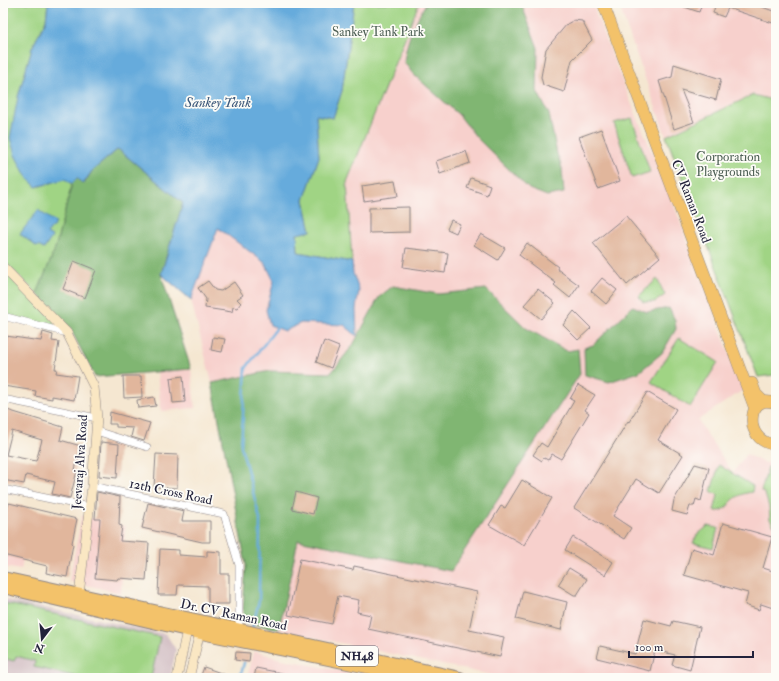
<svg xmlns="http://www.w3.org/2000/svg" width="779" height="681" font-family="'IM FELL Double Pica',serif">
<rect width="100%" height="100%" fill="#fdfcf7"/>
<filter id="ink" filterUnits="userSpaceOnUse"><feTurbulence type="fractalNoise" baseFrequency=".025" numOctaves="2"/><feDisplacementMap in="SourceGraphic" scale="8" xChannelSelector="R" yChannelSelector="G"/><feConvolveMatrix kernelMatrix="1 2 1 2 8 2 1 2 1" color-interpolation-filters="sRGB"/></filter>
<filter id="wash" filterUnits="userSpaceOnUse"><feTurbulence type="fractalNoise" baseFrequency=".012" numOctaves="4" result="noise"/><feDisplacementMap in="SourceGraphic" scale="16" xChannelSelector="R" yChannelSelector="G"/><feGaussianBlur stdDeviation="0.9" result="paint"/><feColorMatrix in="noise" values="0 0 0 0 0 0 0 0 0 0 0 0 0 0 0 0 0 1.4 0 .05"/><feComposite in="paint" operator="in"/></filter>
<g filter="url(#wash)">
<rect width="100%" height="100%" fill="#f5e7d1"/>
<path fill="#f7d0cc" d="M 419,3 L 594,3 L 596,14 L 629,98 L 666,184 L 743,390 L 698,420 L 707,435 L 733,473 L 746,454 L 764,463 L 776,462 L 776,678 L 505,678 L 242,622 L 246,565 L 212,383 L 191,300 L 218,228 L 265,263 L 298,252 L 352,262 L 347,182 Z
M 618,3 L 776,3 L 776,101 L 753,95 L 666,136 Z
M 191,369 L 195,408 L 161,411 L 157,372 Z
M 82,516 L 125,526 L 121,593 L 69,581 Z
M 3,529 L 28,534 L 21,570 L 3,567 Z
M 254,651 L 277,658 L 374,678 L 247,678 Z"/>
<path fill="#d2bec3" d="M 3,599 L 166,634 L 176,650 L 170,678 L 3,678 Z"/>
<path fill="#a0d484" stroke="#617b60" d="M 8,3 L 48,3 L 46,20 L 32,48 L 18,97 L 36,187 L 65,179 L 72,184 L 55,249 L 37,294 L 3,260 L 3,26 Z
M 354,3 L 419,3 L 347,182 L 352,262 L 298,252 L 297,233 L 311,231 L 304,200 L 319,157 L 316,115 L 333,118 L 342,91 Z
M 753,95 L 776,101 L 776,373 L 775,375 L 758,377 L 666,136 Z
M 632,118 L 650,172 L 632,178 L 614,123 Z
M 3,267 L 67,333 L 3,316 Z
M 657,279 L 665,295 L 655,302 L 643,302 L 639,296 Z
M 679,338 L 718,362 L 690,407 L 651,382 Z
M 719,465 L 753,486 L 752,492 C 745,493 738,495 733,500 C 727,506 725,512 714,511 L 718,495 L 711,491 Z
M 776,466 L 776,525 L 773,525 L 770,519 L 769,507 L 765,494 L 761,491 L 768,467 Z
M 708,526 L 718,528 L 713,548 L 693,543 L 697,535 Z
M 3,603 L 160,637 L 151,678 L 83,678 L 34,667 L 35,661 L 16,656 L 14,661 L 3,658 Z"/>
<path fill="#80b672" stroke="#516c56" d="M 426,3 L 521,3 L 538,48 L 537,91 L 549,114 L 557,154 L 562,168 L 564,193 L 547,196 L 529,189 L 477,138 L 459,115 L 413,74 L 404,62 C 407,38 414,24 426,3 Z
M 118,149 L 183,203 L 161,274 L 191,369 L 95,377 L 70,328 L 37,294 L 55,249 L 72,184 L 77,177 L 84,184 L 92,171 Z
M 393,286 L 438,294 L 486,289 L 526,328 L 567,351 L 578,349 L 580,374 L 451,571 L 298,540 L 279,629 L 242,622 L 246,565 L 212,383 L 270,371 L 331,373 L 353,345 L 379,297 Z
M 633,306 L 647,312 L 669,308 L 675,320 L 676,329 L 662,353 L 639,372 L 609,382 L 585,375 L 584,348 L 593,345 Z"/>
<path fill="#66abdc" stroke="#44668c" d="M 48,3 L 354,3 L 342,91 L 333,118 L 316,115 L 319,157 L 304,200 L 311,231 L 297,234 L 298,252 L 352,262 L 353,273 L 359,290 L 356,309 L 357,336 L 344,325 L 301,323 L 285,331 L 270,325 L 266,310 L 274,281 L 265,263 L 218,228 L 191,300 L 161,274 L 183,203 L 118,149 L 92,171 L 83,184 L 77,178 L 72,184 L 65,179 L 36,187 L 26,176 L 15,155 L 10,138 L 18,97 L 32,48 L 46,20 Z
M 38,210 L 56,223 L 47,234 L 52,237 L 44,249 L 38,246 L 37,247 L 20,234 Z"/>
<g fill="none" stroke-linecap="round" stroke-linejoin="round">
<path stroke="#66abdc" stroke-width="2.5" d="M 252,629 L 259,601 L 260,519 L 241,446 L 246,368 L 279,325
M 240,678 L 245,659"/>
</g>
<g id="blocks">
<path fill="#e1b69c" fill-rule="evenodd" d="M 676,3 L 702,3 L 699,12 L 676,4 Z
M 716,3 L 751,3 L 776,12 L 776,24 L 728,8 L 724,17 L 713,13 Z
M 574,20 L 582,21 L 592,40 L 572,60 L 564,92 L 543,85 L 541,77 L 546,49 L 567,24 Z
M 674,64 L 721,79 L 716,100 L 681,90 L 694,122 L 674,129 L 659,81 L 672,77 Z
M 601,129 L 620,181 L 598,189 L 579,137 Z
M 466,151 L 470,163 L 440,174 L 436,161 Z
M 471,178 L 490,185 L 487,195 L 467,188 Z
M 395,181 L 398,196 L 364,201 L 362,186 Z
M 409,207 L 409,232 L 369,233 L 369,208 Z
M 626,216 L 660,257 L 627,285 L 593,243 Z
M 451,220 L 460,224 L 456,233 L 447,229 Z
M 481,234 L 505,248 L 498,260 L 474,245 Z
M 527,243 L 558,267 L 557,269 L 579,285 L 570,298 L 554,285 L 556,283 L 519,255 Z
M 406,248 L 448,253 L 445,273 L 403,267 Z
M 74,261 L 96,270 L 85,298 L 63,289 Z
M 602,278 L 617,290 L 606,304 L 591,291 Z
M 208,281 L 215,290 L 221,291 L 234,282 L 243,295 L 237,299 L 241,303 L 237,308 L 233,307 L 232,312 L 205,308 L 206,299 L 198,288 Z
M 538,289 L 555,303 L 541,319 L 524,305 Z
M 574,311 L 591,328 L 578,340 L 563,325 Z
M 43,332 L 53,335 L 52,341 L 59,342 L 55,369 L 57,369 L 56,373 L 78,376 L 74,400 L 52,396 L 52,399 L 35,396 L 36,391 L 3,386 L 3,357 L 6,336 L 41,341 Z
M 213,337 L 225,339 L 222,352 L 211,350 Z
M 324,341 L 339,347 L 331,368 L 316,362 Z
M 123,376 L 141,376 L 142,397 L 124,398 Z
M 183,376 L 185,402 L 173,403 L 170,378 Z
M 578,385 L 595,395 L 585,410 L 589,413 L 561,459 L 552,454 L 548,460 L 544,458 L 542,461 L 533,455 L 541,443 L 547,447 L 574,401 L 570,399 Z
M 647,392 L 676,409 L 658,440 L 683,455 L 659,493 L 636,479 L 613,516 L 631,528 L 624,539 L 574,508 L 628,421 L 629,422 Z
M 154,397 L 156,406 L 138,408 L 137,400 Z
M 7,410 L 63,427 L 60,440 L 81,446 L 75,470 L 77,471 L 70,498 L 52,494 L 55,482 L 26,475 L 24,484 L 3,480 L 3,413 L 6,414 ZM 12,431 L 42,440 L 36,461 L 6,455 Z
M 110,412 L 150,423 L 144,441 L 131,437 L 133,428 L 116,427 L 116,424 L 109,424 Z
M 101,442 L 119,444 L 117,478 L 99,476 Z
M 156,454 L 178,455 L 177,488 L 154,487 Z
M 695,464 L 709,468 L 701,501 L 696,499 L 694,506 L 690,506 L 687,515 L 672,511 L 674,500 Z
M 522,480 L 552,498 L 524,545 L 489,525 L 501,506 L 505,508 Z
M 97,492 L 120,497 L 119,525 L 122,526 L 120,541 L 149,543 L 146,580 L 118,578 L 117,580 L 95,578 L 100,519 L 95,519 Z
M 296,492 L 317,498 L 313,514 L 292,509 Z
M 9,503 L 77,519 L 72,543 L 73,544 L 67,577 L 46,573 L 47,566 L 3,555 L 3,505 L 8,506 Z
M 148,503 L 184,511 L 182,521 L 210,521 L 210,542 L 202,542 L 142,528 Z
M 723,523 L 772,537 L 763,568 L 776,572 L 776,609 L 761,604 L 759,610 L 745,605 L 748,593 L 684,575 L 692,548 L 714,555 Z
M 573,537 L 613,562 L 605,575 L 565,550 Z
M 160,549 L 179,550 L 179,555 L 207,557 L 207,551 L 221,552 L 221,574 L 229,574 L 229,604 L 208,604 L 208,586 L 178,585 L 177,595 L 158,595 Z
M 300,559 L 353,570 L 354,566 L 477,592 L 469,630 L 504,637 L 500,657 L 368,629 L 371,615 L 357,612 L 359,600 L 338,596 L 332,624 L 288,615 Z
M 569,568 L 587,579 L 577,595 L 574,595 L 558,585 Z
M 523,591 L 567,602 L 561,630 L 516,619 Z
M 644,619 L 671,626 L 673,621 L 700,627 L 690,670 L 672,665 L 675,655 L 655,650 L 650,671 L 597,658 L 600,646 L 635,654 Z
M 236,652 L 250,653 L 249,662 L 235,660 Z
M 204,667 L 232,677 L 232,678 L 200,678 Z
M 256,668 L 291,675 L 291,678 L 254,678 Z"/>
</g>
</g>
<g filter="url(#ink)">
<use href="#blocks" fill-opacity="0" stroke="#8c8486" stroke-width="1"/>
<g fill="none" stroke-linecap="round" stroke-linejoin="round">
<defs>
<path id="street" d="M 3,316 L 67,333
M 3,399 L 97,418
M 96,431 L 147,447
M 92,486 L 224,514 L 239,565 L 239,629
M 3,489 L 89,507"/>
<path id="secondary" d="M 3,267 L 67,333 L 94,387 L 97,418 L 92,486 L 79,595
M 177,678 L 188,625
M 189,678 L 201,627"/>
<path id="primary" d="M 603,3 L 755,409
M 752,383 L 756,394 L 764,402
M 776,403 C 772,402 767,401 763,402 C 750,406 750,426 757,435 C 761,441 769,444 776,445"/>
<path id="highway" d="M 3,578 L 460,678
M 3,587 L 187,630 L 421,678"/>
</defs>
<use href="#street" stroke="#8c8486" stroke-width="8"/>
<use href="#secondary" stroke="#8c8486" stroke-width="10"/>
<use href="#primary" stroke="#8c8486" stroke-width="12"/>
<use href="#highway" stroke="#8c8486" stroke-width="14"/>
<use href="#street" stroke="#fff" stroke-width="7"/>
<use href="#secondary" stroke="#fae7c3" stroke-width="9"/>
<use href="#primary" stroke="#f3c26a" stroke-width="11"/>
<use href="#highway" stroke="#f3c26a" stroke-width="12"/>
</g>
</g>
<g text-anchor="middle" stroke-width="3.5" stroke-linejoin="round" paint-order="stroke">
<rect fill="#fdfcf7" stroke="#646373" stroke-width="1" x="336" y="646" width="42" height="20" rx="3"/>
<g font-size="12" font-weight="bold" fill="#22223b">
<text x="357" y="660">NH48</text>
</g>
<g font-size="13" fill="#4e6055" stroke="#fdfcf7">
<text x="378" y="36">Sankey Tank Park</text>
<text x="728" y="161">Corporation<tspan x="728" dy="15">Playgrounds</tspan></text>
</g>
<g font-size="13" fill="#22223b" stroke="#fdfcf7">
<text transform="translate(692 201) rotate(69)" y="5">CV Raman Road</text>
<text transform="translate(79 462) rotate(-86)" y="5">Jeevaraj Alva Road</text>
<text transform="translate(171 491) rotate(12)" y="5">12th Cross Road</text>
<text transform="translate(234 614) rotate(12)" y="5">Dr. CV Raman Road</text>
</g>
<g font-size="14" font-style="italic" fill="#3d597b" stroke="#fdfcf7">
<text x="218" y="107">Sankey Tank</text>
</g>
</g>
<rect width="779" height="681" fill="none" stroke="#fdfcf7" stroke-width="16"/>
<g transform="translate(42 639) rotate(196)" stroke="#fdfcf7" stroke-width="3" paint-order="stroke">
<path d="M0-3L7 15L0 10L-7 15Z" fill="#22223b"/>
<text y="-6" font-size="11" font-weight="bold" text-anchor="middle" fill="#22223b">N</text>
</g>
<path d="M629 651v6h124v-6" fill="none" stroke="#22223b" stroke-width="2"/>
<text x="635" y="651" font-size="12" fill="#22223b" stroke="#fdfcf7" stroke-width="3" paint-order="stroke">100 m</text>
</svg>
